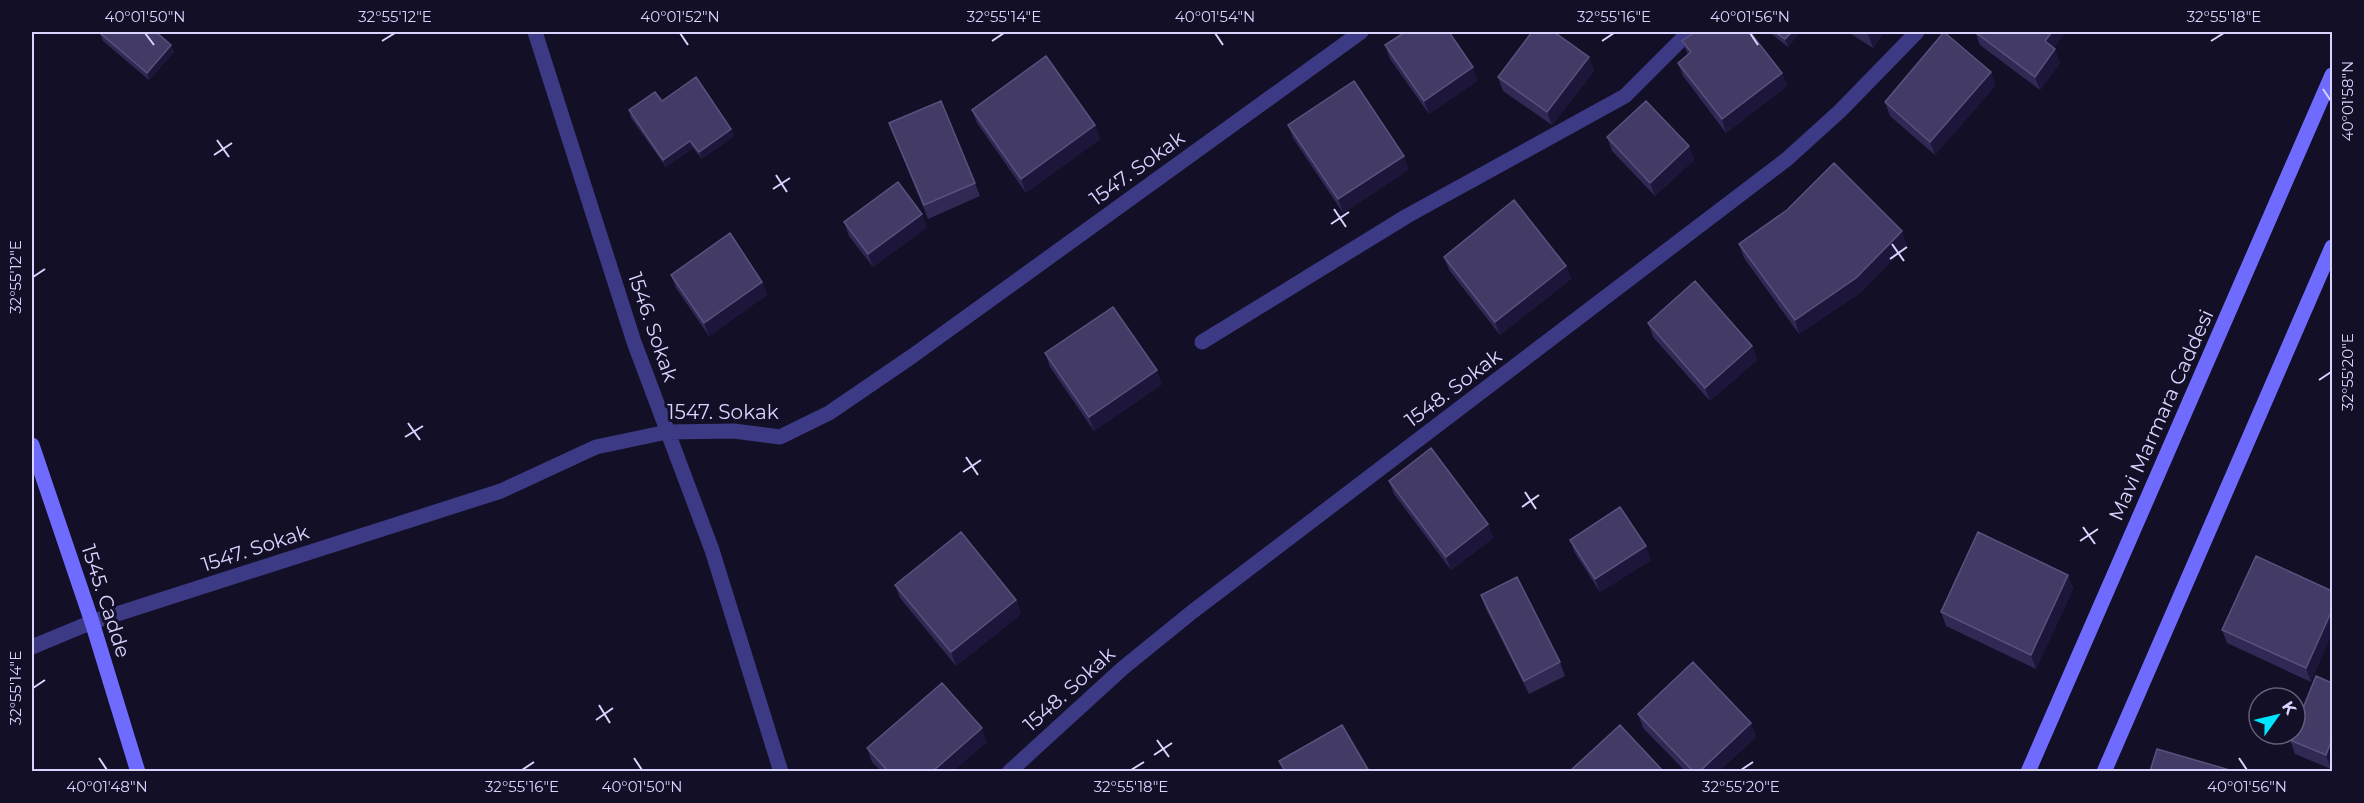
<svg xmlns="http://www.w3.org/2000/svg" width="2364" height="803" font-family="Montserrat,sans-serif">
<rect width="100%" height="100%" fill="#130f26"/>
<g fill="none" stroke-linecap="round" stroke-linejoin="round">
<path stroke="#3d3a85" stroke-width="15" d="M 535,32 L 634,342 L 712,550 L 781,772
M 1202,342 L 1407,216 L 1625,96 L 1689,32
M 32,647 L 92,622 L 501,491 L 596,447 L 667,432 L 734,431 L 780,437 L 829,413 L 911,357 L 1361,32
M 1009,772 L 1123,668 L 1192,612 L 1787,159 L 1840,111 L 1917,32"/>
<path stroke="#6f6bff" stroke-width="15" d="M 32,445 L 92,622 L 138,772
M 2028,772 L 2332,75
M 2104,772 L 2332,247"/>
</g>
<path fill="#312854" d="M 1769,32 L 1800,32 L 1788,47 Z
M 1848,32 L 1884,32 L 1873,48 Z
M 1975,32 L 2054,48 L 2060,63 L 2040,90 L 1980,45 Z
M 100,33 L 171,45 L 174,52 L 149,80 L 103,41 Z
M 1682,41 L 1782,73 L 1787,86 L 1726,133 L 1683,76 L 1678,63 L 1688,55 Z
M 1385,45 L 1478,80 L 1429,114 L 1390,59 Z
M 1589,57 L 1594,71 L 1552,125 L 1503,91 L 1498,77 Z
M 1991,72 L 1995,86 L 1935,155 L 1890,116 L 1885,102 Z
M 662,101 L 731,129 L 734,136 L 702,159 L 693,148 L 666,167 L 631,118 L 629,110 Z
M 972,110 L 1095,125 L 1100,139 L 1026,193 L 977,123 Z
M 889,123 L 975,183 L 980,196 L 928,219 Z
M 1288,125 L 1409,169 L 1343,213 L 1293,138 Z
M 1607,137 L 1689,146 L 1694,160 L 1655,196 L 1612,151 Z
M 844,222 L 927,227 L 873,267 L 849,236 Z
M 1739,244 L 1907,245 L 1861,292 L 1799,334 L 1744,258 Z
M 1444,257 L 1566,266 L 1571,279 L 1500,335 L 1449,270 Z
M 671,275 L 762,282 L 767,295 L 709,336 L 676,288 Z
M 1648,323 L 1752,346 L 1757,360 L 1710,401 L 1653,337 Z
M 1045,353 L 1162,384 L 1094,431 L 1050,367 Z
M 1389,481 L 1488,524 L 1493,538 L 1451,570 L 1394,494 Z
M 1570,540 L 1651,560 L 1600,592 L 1575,553 Z
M 2068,575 L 2073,589 L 2036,669 L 1946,626 L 1941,612 Z
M 895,585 L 1016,600 L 1021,614 L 956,666 L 900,598 Z
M 2332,591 L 2311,682 L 2227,643 L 2222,630 Z
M 1481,595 L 1560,662 L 1565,676 L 1529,694 L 1486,609 Z
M 2316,676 L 2331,769 L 2295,754 L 2290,740 Z
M 1638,714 L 1751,723 L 1756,737 L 1719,771 L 1685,771 L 1643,728 Z
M 987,742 L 953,771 L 881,771 L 872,762 L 867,748 Z"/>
<path fill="#1d163a" d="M 1792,32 L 1800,32 L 1788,47 L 1785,39 Z
M 1870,32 L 1884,32 L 1873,48 L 1868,34 Z
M 2052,32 L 2066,32 L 2049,55 L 2045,41 Z
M 171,45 L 174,52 L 149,80 L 147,73 Z
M 2055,49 L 2060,63 L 2040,90 L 2035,77 Z
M 1589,57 L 1594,71 L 1552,125 L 1547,112 Z
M 1473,67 L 1478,80 L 1429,114 L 1424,101 Z
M 1991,72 L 1995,86 L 1935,155 L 1930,142 Z
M 1782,73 L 1787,86 L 1726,133 L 1722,119 Z
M 1095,125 L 1100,139 L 1026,193 L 1021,179 Z
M 731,129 L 734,136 L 702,159 L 699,152 Z
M 690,141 L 693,148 L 666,167 L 663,160 Z
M 1689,146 L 1694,160 L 1655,196 L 1650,183 Z
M 1404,156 L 1409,169 L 1343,213 L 1338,199 Z
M 922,214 L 927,227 L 873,267 L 868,254 Z
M 1902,231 L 1907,245 L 1861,292 L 1799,334 L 1795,320 Z
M 1566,266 L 1571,279 L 1500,335 L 1495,322 Z
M 762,282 L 767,295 L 709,336 L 704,323 Z
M 1752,346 L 1757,360 L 1710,401 L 1705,388 Z
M 1157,370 L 1162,384 L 1094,431 L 1089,417 Z
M 1488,524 L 1493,538 L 1451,570 L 1446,557 Z
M 1646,546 L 1651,560 L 1600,592 L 1595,579 Z
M 2068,575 L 2073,589 L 2036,669 L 2031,655 Z
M 1016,600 L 1021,614 L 956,666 L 951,652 Z
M 2332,610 L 2332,634 L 2311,682 L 2306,668 Z
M 1751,723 L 1756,737 L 1719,771 L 1700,771 Z
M 982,728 L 987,742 L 953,771 L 933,771 Z
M 2332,739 L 2332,765 L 2331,769 L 2326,755 Z"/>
<path fill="#433a66" stroke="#5a527e" stroke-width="1.5" d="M 101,32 L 156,32 L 171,45 L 147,73 L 100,33 Z
M 1405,32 L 1449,32 L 1473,67 L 1424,101 L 1385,45 Z
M 1532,32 L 1554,32 L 1589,57 L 1547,112 L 1498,77 Z
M 1695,32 L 1750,32 L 1782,73 L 1722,119 L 1678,63 L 1691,52 L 1682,41 Z
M 1775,32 L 1792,32 L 1785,39 Z
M 1944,32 L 1991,72 L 1930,142 L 1885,102 Z
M 1975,32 L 2052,32 L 2045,41 L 2055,49 L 2035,77 Z
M 1046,56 L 1095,125 L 1021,179 L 972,110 Z
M 696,77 L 731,129 L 699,152 L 690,141 L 663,160 L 629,110 L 655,92 L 662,101 Z
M 1354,81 L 1404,156 L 1338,199 L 1288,125 Z
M 941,101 L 975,183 L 924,205 L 889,123 Z
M 1646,101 L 1689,146 L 1650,183 L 1607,137 Z
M 1834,163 L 1902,231 L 1856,278 L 1795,320 L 1739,244 L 1787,210 Z
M 898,182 L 922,214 L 868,254 L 844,222 Z
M 1514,200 L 1566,266 L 1495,322 L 1444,257 Z
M 730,233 L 762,282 L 704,323 L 671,275 Z
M 1695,281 L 1752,346 L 1705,388 L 1648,323 Z
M 1113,307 L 1157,370 L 1089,417 L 1045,353 Z
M 1431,448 L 1488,524 L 1446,557 L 1389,481 Z
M 1620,507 L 1646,546 L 1595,579 L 1570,540 Z
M 961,532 L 1016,600 L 951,652 L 895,585 Z
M 1978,532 L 2068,575 L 2031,655 L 1941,612 Z
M 2256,556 L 2332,591 L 2332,610 L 2306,668 L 2222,630 Z
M 1517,577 L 1560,662 L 1524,681 L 1481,595 Z
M 1693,662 L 1751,723 L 1700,771 L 1693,771 L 1638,714 Z
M 2316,676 L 2332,683 L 2332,739 L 2326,755 L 2290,740 L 2292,734 L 2295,734 L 2295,728 Z
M 942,683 L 982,728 L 933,771 L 888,771 L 867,748 Z
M 1342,725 L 1369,771 L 1285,771 L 1279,761 Z
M 1620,725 L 1663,771 L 1570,771 Z
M 2157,749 L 2233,771 L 2150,771 Z"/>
<path fill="none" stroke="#d9d4ff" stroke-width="2" d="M 145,33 L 154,45M 680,33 L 688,45M 1215,33 L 1223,45M 1750,33 L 1758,45M 382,41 L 395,33M 992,41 L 1004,33M 1602,41 L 1614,33M 2211,41 L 2224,33M 2323,89 L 2331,101M 217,140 L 229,157M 214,155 L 232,143M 776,175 L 787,192M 773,189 L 790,178M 1334,209 L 1346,227M 1331,224 L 1349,212M 1892,244 L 1904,261M 1890,259 L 1907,247M 33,277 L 45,269M 2319,380 L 2331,372M 408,423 L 420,440M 405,437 L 423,426M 966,457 L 978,475M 963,472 L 981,460M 1525,492 L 1536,509M 1522,507 L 1539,495M 2083,527 L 2095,544M 2080,541 L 2098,529M 33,688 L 45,680M 599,705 L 610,723M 596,720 L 613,708M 1157,740 L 1169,757M 1154,755 L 1172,743M 99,758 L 107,770M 634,758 L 642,770M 2239,758 L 2247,770M 522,770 L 534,762M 1131,770 L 1144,762M 1741,770 L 1753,762"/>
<g text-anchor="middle" stroke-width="6" stroke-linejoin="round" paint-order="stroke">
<g font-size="20" fill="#d9d4ff" stroke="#130f26">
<text transform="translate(1137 168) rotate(-36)" y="7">1547. Sokak</text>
<text transform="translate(653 327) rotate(71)" y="7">1546. Sokak</text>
<text transform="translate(1453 388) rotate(-37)" y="7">1548. Sokak</text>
<text x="723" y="419">1547. Sokak</text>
<text transform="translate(2161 415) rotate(-66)" y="7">Mavi Marmara Caddesi</text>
<text transform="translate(255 548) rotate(-18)" y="7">1547. Sokak</text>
<text transform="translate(106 601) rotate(72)" y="7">1545. Cadde</text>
<text transform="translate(1069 689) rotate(-42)" y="7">1548. Sokak</text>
</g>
</g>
<rect width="2364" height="803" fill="none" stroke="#130f26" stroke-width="66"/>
<g transform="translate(2277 716) rotate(56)"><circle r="28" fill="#130f26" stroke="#625e7d" stroke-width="1.5"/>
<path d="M0-4.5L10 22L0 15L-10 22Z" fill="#00e5ff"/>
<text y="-9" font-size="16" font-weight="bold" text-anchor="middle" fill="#d9d4ff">K</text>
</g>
<rect x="33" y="33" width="2298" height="737" fill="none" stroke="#d9d4ff" stroke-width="2"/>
<g font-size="15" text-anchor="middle" fill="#d9d4ff">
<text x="145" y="22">40°01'50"N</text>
<text x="395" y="22">32°55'12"E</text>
<text x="680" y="22">40°01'52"N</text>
<text x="1004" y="22">32°55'14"E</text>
<text x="1215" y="22">40°01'54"N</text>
<text x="1614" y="22">32°55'16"E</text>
<text x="1750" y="22">40°01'56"N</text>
<text x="2224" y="22">32°55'18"E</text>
<text transform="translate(2348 101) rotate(-90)" y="5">40°01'58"N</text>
<text transform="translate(16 277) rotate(-90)" y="5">32°55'12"E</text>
<text transform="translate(2348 372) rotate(-90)" y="5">32°55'20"E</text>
<text transform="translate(16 688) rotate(-90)" y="5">32°55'14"E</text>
<text x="107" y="792">40°01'48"N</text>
<text x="522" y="792">32°55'16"E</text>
<text x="642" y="792">40°01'50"N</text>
<text x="1131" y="792">32°55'18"E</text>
<text x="1741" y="792">32°55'20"E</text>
<text x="2247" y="792">40°01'56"N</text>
</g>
</svg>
